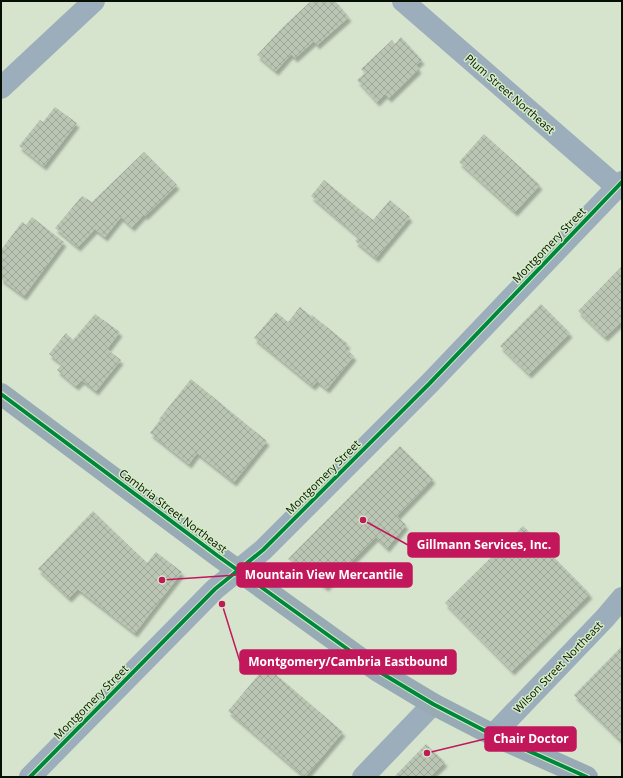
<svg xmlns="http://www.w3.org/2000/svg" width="623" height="778" font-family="'Open Sans',sans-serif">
<defs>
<pattern id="building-cross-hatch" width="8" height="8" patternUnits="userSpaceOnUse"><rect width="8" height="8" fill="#bac5b4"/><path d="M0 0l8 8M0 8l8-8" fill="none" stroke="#9ea899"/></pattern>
<filter id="shadow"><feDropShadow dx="2.5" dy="4.5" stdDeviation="1" flood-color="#0004"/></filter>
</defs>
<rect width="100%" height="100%" fill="#d6e4ce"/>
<path fill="url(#building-cross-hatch)" filter="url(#shadow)" d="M 311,1 L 335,1 L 349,17 L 317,45 L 314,41 L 295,58 L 291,54 L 276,71 L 257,55 L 283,27 Z
M 401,37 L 422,60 L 416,65 L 419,69 L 389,98 L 385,94 L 377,102 L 357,80 L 365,73 L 361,69 L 392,40 L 395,44 Z
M 55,107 L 77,123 L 44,166 L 19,146 L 40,120 L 43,122 Z
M 484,134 L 540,185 L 515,212 L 459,162 Z
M 144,152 L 177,185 L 145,216 L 144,214 L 132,227 L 121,217 L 105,237 L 95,229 L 78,247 L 55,228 L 82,196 L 92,202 Z
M 324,180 L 373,220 L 390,200 L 410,217 L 376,258 L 355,241 L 359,237 L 311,196 Z
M 32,217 L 64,242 L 24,296 L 1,279 L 1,250 L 22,222 L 26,225 Z
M 622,266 L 622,321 L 605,337 L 578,311 Z
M 541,304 L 570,333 L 529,374 L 500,346 Z
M 300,307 L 311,316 L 312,315 L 348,344 L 345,348 L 354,356 L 327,389 L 317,381 L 313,386 L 254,338 L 276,312 L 288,322 Z
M 95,314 L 120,332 L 107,349 L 121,360 L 96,391 L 82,380 L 76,386 L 57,370 L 62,364 L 49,354 L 66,333 L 73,340 Z
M 191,379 L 267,441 L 234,482 L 197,453 L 189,464 L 150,433 L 160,420 L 159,419 Z
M 400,446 L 433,479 L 397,516 L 406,525 L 387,548 L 376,537 L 326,587 L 288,559 Z
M 93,511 L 147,563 L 156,552 L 182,572 L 135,633 L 78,589 L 69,598 L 38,569 Z
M 523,526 L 590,594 L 512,671 L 445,603 Z
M 622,646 L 622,742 L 574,695 Z
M 266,666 L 343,732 L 305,777 L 228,711 Z
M 426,744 L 445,762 L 430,777 L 394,777 Z"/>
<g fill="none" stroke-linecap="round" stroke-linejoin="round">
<path stroke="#9cadbb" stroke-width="22" d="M 403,1 L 617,187
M 1,88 L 94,1
M 493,735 L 605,618 L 622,598
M 30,777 L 215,589 L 263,550 L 429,384 L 622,182
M 363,777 L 433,704"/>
<path stroke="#98abb5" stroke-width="22" d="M 1,394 L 218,556 L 378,671 L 433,704 L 493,735 L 587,777"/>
<defs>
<path id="cycleway" d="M 1,394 L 218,556 L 378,671 L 433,704 L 493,735 L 587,777
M 30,777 L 215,589 L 263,550 L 429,384 L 622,182"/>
</defs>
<use href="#cycleway" stroke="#d4edc5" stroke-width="6"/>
<use href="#cycleway" stroke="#00873e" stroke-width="4"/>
</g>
<g text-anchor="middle" stroke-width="3" stroke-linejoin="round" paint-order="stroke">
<g font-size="11" fill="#070f03" stroke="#d4edc5">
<text transform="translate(510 94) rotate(41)" y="4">Plum Street Northeast</text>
<text transform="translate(549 245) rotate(-46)" y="4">Montgomery Street</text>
<text transform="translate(323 477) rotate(-45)" y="4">Montgomery Street</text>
<text transform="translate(173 511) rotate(37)" y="4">Cambria Street Northeast</text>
<text transform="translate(558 667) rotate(-46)" y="4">Wilson Street Northeast</text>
<text transform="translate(91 702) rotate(-45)" y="4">Montgomery Street</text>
</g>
</g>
<path fill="none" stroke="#c2185b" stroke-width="1.5" d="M363 520L408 545M162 580L237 575M222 604L240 662M427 753L485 739"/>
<g fill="#c2185b" stroke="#d4edc5" stroke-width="1.5">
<circle cx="363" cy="520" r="4"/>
<circle cx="162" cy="580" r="4"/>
<circle cx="222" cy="604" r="4"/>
<circle cx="427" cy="753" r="4"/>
</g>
<g fill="#c2185b" stroke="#c2185b" stroke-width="1.5">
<rect x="408" y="533" width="151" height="24" rx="4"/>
<rect x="237" y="563" width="175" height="24" rx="4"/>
<rect x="240" y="650" width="216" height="24" rx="4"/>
<rect x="485" y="727" width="91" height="24" rx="4"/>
</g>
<g font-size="12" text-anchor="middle" font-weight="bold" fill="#fff">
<text x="484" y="549">Gillmann Services, Inc.</text>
<text x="324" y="579">Mountain View Mercantile</text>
<text x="348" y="666">Montgomery/Cambria Eastbound</text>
<text x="531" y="743">Chair Doctor</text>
</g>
<rect width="623" height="778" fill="none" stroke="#070f03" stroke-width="4"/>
</svg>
